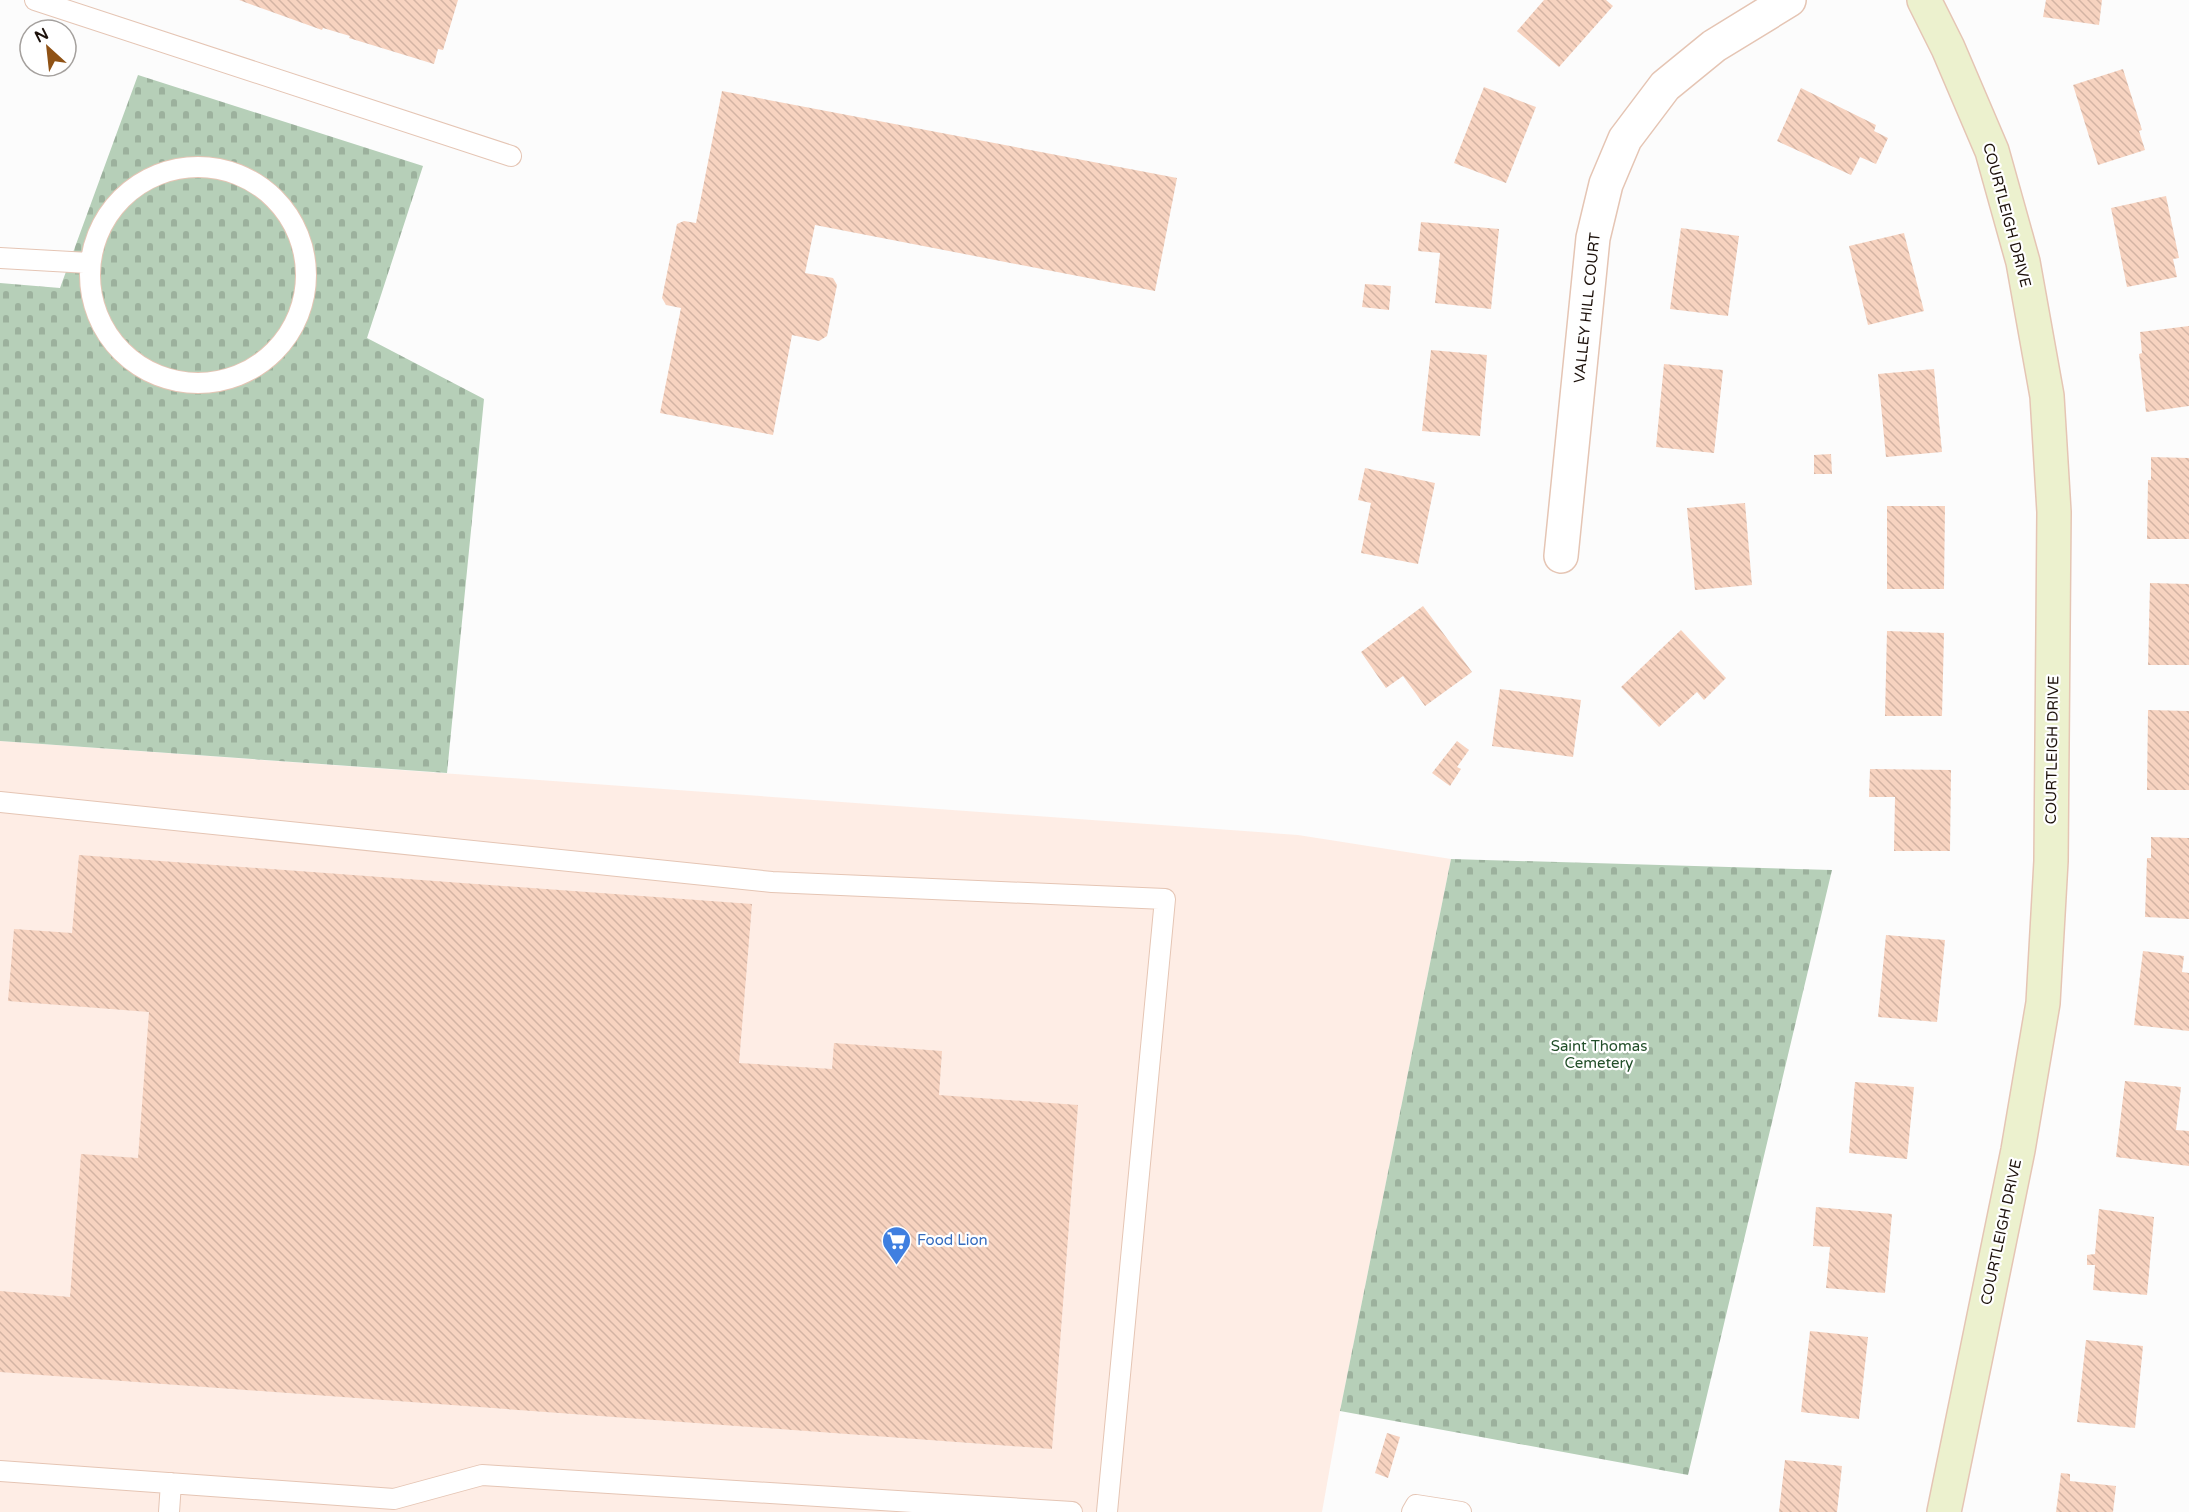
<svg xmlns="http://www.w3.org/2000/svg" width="2189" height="1512" font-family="'Varela Round',sans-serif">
<defs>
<pattern id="cemetery-stones" width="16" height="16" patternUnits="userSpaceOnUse" patternTransform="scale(1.5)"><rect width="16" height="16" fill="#b6cfb8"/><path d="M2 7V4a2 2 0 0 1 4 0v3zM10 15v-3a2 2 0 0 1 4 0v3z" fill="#9cb19d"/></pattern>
<pattern id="building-back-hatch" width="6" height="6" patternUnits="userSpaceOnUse" patternTransform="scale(1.5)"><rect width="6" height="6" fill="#f7d3c0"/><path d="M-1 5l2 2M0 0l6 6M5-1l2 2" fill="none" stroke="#d3b4a4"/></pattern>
</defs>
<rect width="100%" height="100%" fill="#fcfcfc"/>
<path fill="#feede5" d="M 0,741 L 1298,835 L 1451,859 L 1340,1411 L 1322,1512 L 0,1512 Z"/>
<path fill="url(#cemetery-stones)" d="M 138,75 L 423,166 L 367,338 L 484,399 L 447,773 L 0,741 L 0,283 L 60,288 Z
M 1451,859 L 1832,870 L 1688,1475 L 1340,1411 Z"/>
<path fill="url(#building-back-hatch)" d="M 239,0 L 458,0 L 443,50 L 438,49 L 434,64 L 349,38 L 350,36 L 323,28 L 322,30 Z
M 1544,0 L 1606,0 L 1613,6 L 1559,67 L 1517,31 Z
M 2046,0 L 2102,0 L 2099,25 L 2043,17 Z
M 2123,69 L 2142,130 L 2139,131 L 2145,150 L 2098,165 L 2073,85 Z
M 1484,87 L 1536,107 L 1506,183 L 1454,163 Z
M 1801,88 L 1876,125 L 1874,131 L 1888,138 L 1876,164 L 1860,157 L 1851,175 L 1777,141 Z
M 722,91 L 1177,178 L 1155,291 L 815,225 L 805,273 L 833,278 L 837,285 L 827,336 L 819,341 L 792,335 L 773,435 L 660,413 L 681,308 L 666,305 L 662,298 L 677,224 L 684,221 L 696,223 Z
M 2166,196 L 2179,258 L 2173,259 L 2177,277 L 2127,287 L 2111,208 Z
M 1421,222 L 1499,229 L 1491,309 L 1435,303 L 1440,253 L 1418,251 Z
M 1681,228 L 1739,236 L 1728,316 L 1670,309 Z
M 1904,233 L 1924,311 L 1868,325 L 1849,246 Z
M 1365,284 L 1391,286 L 1389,310 L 1362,307 Z
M 2189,326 L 2189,406 L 2146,412 L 2139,354 L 2142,353 L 2140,332 Z
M 1431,350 L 1487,355 L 1480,436 L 1422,431 Z
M 1664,364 L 1723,370 L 1714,453 L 1656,447 Z
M 1934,369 L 1942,452 L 1886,457 L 1878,374 Z
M 1831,454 L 1832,474 L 1814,474 L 1814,455 Z
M 2151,457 L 2189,458 L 2189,539 L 2147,539 L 2148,480 L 2151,480 Z
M 1365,468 L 1435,483 L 1418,564 L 1361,553 L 1371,503 L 1358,500 Z
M 1745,503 L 1752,585 L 1695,590 L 1687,508 Z
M 1887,506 L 1945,506 L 1944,589 L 1887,589 Z
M 2150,583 L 2189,584 L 2189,665 L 2148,665 Z
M 1423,606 L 1472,672 L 1425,706 L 1403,676 L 1386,688 L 1361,652 Z
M 1681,630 L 1726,678 L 1704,700 L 1697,692 L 1659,727 L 1621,687 Z
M 1887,631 L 1944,633 L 1942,716 L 1885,716 Z
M 1500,689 L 1581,700 L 1573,757 L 1492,746 Z
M 2148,710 L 2189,711 L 2189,790 L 2147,790 Z
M 1457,741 L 1469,750 L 1457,767 L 1461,769 L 1450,786 L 1432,773 Z
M 1870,769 L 1951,770 L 1950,851 L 1894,851 L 1895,797 L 1869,797 Z
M 2151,837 L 2189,838 L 2189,919 L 2145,917 L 2147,858 L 2151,858 Z
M 79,855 L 752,904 L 739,1063 L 832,1069 L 834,1043 L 942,1051 L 939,1095 L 1078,1105 L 1052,1449 L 0,1372 L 0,1291 L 70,1297 L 81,1154 L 138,1158 L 149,1012 L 8,1001 L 14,929 L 72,933 Z
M 1886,935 L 1945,940 L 1937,1022 L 1878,1017 Z
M 2143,951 L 2184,956 L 2182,972 L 2189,973 L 2189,1031 L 2134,1025 Z
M 2125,1081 L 2181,1087 L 2176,1130 L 2189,1131 L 2189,1166 L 2116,1157 Z
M 1855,1082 L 1914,1087 L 1907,1159 L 1849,1153 Z
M 1816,1207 L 1892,1214 L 1885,1293 L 1826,1288 L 1830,1247 L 1813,1246 Z
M 2099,1209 L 2154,1217 L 2147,1295 L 2093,1290 L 2095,1265 L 2087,1265 L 2087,1255 L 2095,1254 Z
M 1810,1331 L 1868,1337 L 1859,1419 L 1801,1412 Z
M 2086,1340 L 2143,1346 L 2135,1428 L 2077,1422 Z
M 1387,1433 L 1400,1437 L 1388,1478 L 1375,1473 Z
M 1785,1460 L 1842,1466 L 1837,1512 L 1779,1512 Z
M 2061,1473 L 2070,1474 L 2070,1481 L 2116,1486 L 2113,1512 L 2056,1512 Z"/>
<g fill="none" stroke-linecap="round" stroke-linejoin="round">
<defs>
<path id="lane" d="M 35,0 L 511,156
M90 275a108 108 0 1 1 216 0a108 108 0 1 1-216 0Z
M 0,258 L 89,263
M 0,802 L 772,882 L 1165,899 L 1107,1512
M 0,1471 L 394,1499 L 482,1475 L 1072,1512
M 169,1512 L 171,1483
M 1412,1512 L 1416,1505 L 1461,1512"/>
<path id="street" d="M 1561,556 L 1593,238 L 1606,184 L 1625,139 L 1665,86 L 1714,46 L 1789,0"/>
<path id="secondary" d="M 1924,0 L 1948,48 L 1992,151 L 2023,262 L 2047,396 L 2054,512 L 2051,861 L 2043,1003 L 2018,1150 L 1944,1512"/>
</defs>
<use href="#lane" stroke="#e5c5b4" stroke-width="22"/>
<use href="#street" stroke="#e5c5b4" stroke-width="36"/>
<use href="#secondary" stroke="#e5c5b4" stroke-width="36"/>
<use href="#lane" stroke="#fff" stroke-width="20"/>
<use href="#street" stroke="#fff" stroke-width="33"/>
<use href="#secondary" stroke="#ecf1ce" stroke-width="33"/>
</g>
<defs>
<symbol id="supermarket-pin" viewBox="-11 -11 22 30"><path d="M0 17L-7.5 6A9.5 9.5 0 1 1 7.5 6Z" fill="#3f7fe0" stroke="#fff"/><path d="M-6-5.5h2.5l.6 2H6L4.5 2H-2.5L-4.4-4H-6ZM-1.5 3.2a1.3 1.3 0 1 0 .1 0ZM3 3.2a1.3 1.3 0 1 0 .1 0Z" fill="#fff"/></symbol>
</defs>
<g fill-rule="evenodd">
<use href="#supermarket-pin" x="880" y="1224" width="33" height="45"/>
</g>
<g text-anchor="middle" stroke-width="4.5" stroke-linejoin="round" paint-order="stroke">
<g font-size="15" fill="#1c110b" stroke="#fff">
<text transform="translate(2007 215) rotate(75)" y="5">COURTLEIGH DRIVE</text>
<text transform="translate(1587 308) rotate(-84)" y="5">VALLEY HILL COURT</text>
<text transform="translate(2052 750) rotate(-89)" y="5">COURTLEIGH DRIVE</text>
<text transform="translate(2001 1232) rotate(-78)" y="5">COURTLEIGH DRIVE</text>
</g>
<g font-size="15" fill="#224e29" stroke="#fff">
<text x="1599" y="1051">Saint Thomas<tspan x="1599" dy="17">Cemetery</tspan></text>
</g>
<g font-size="15" fill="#366cbe" stroke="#fff" text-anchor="start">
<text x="917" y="1245">Food Lion</text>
</g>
</g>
<g transform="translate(48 48) rotate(333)"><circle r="28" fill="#ffffff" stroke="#a4a09d" stroke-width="1.5"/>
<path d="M0-4.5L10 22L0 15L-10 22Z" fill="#8f5215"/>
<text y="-9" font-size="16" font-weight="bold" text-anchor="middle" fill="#1c110b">N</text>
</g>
</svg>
